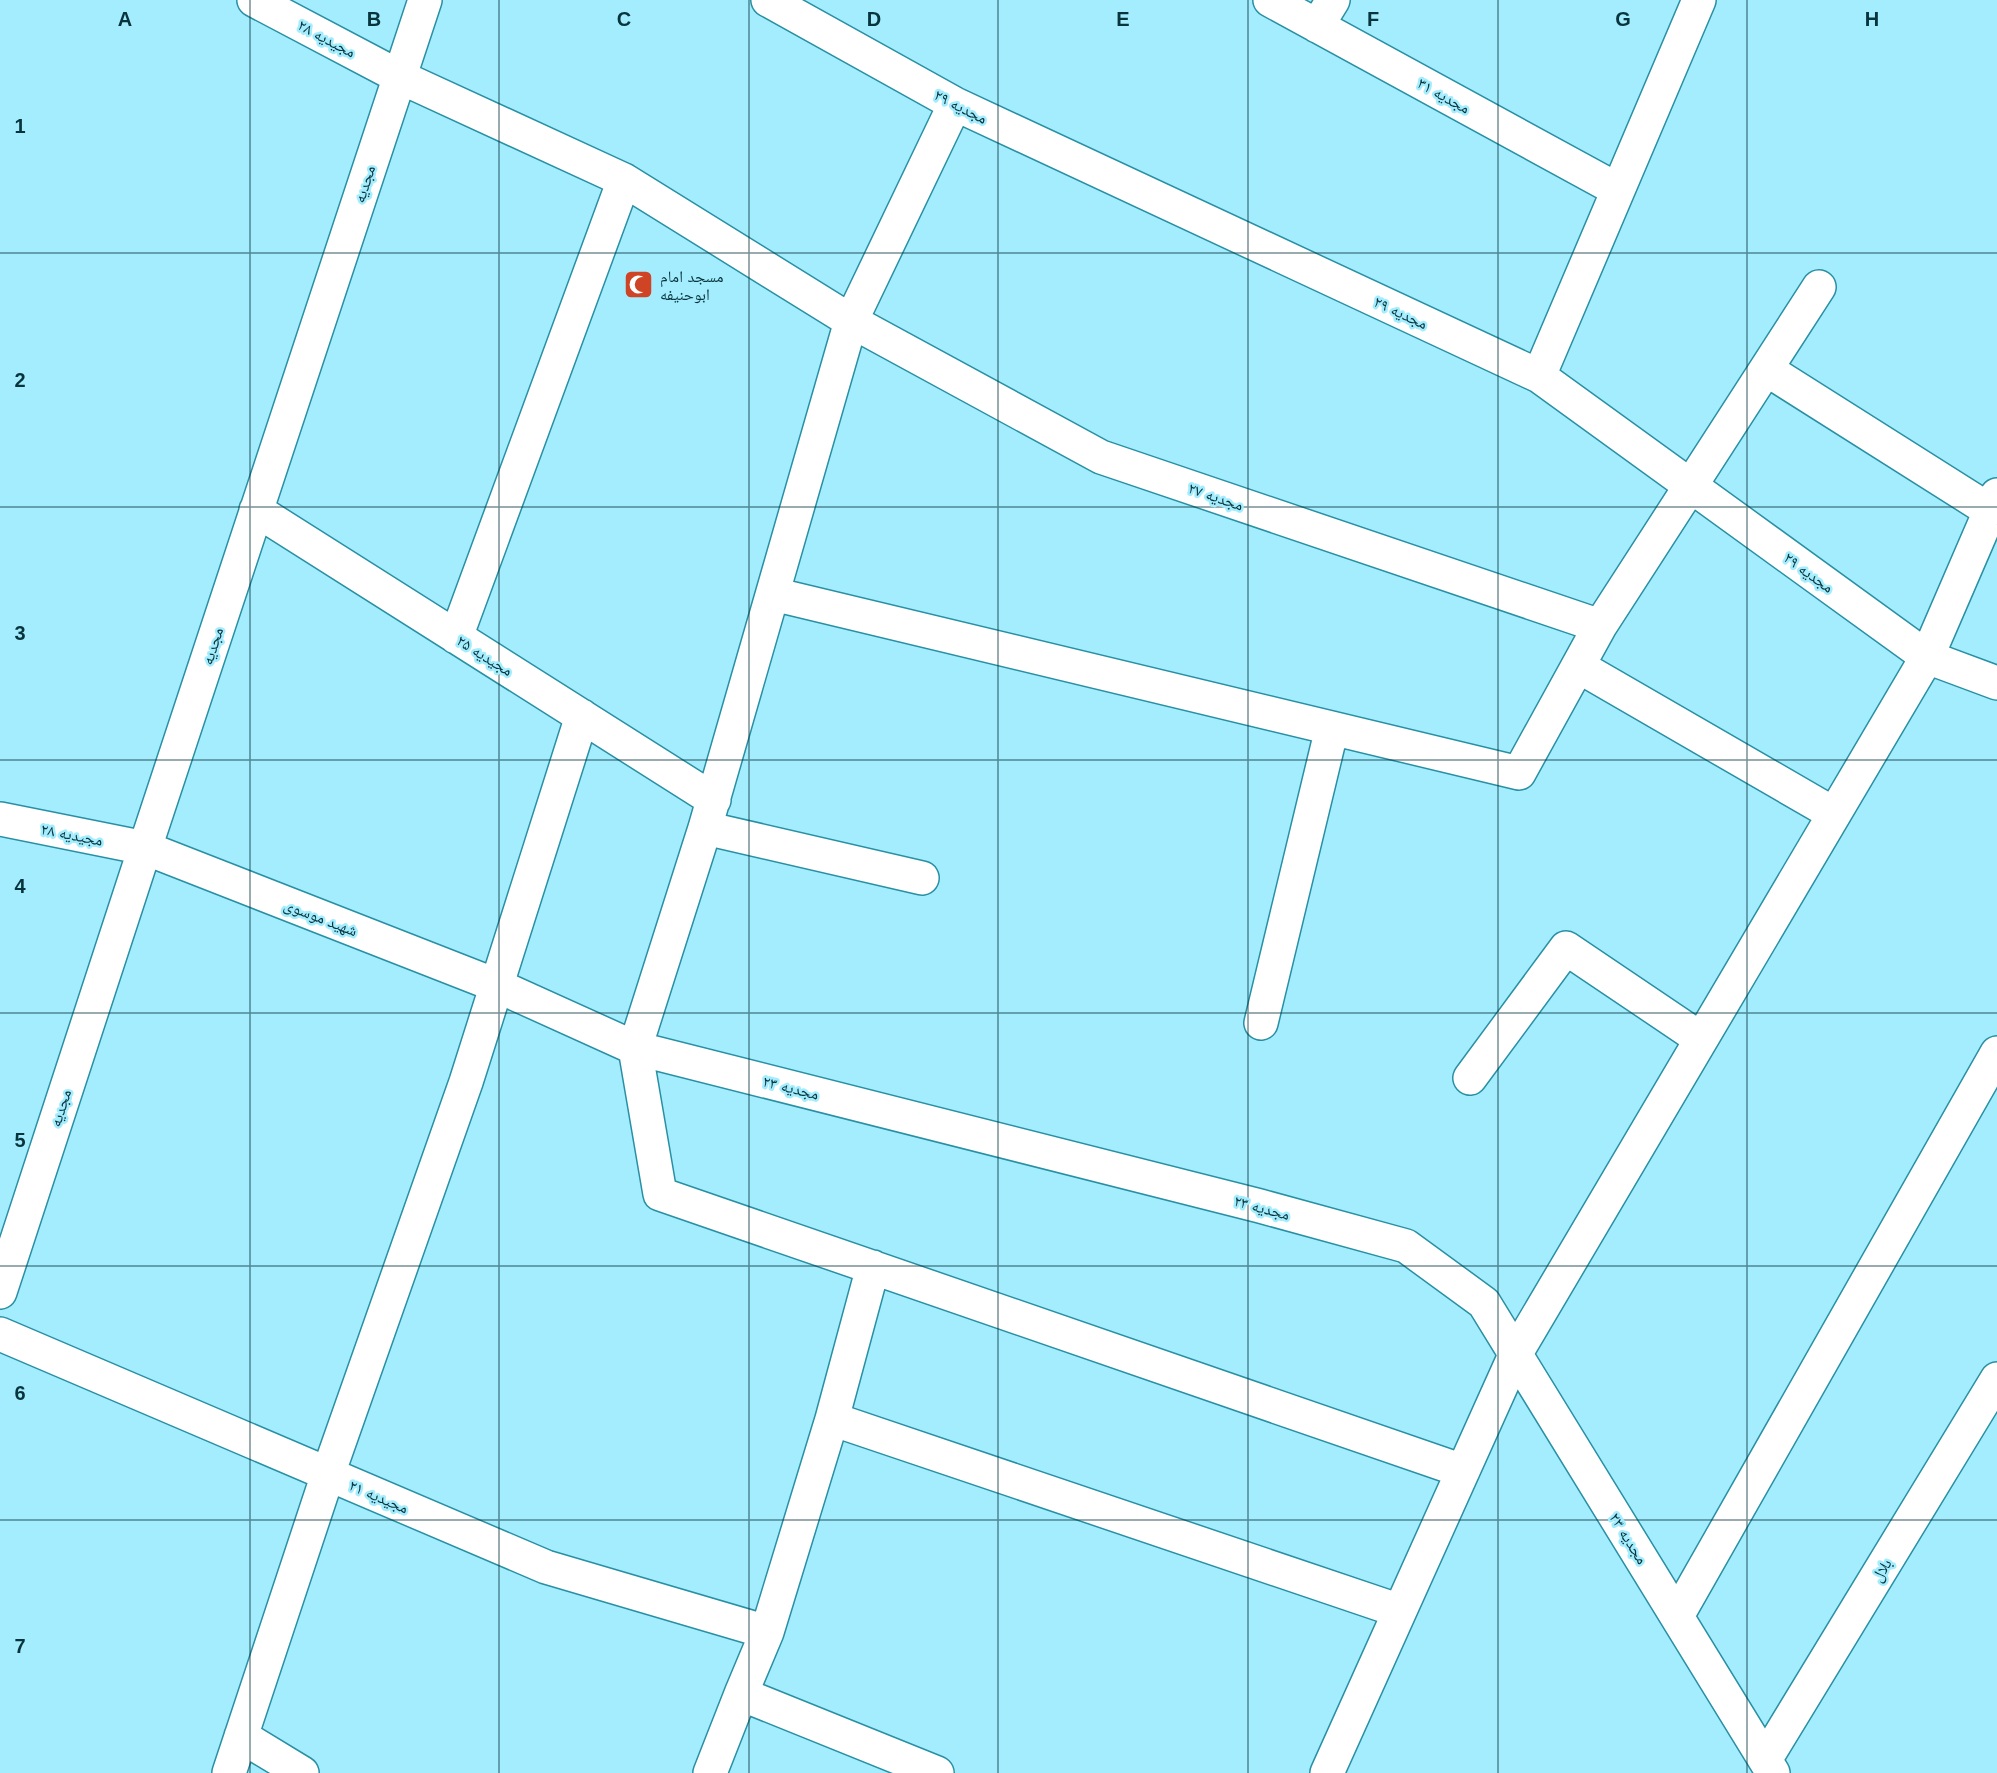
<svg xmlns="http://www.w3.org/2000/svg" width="1997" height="1773" font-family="Helvetica,'Noto Naskh Arabic',sans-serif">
<rect width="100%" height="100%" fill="#a4edfe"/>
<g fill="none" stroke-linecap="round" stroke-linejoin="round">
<defs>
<path id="minor" d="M 254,0 L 400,77 L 624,180 L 851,321 L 1101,457 L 1600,626
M 768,0 L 955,104 L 1539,376 L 1927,657 L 1997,683
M 1270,0 L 1618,190
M 1317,26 L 1333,0
M 955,104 L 851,321 L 705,828 L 635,1048 L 660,1194 L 1463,1471
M 1766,369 L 1989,510
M 1539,376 L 1699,0
M 256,510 L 714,800
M 773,594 L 1519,773 L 1600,626 L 1819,287
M 456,637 L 624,180
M 1578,666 L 1834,814
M 0,819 L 145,848 L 498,986 L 635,1048 L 1260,1206 L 1406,1246 L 1484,1303 L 1773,1773
M 705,828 L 922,878
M 1261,1023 L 1332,728
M 1470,1078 L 1566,948 L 1701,1039
M 0,1292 L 145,848 L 425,0
M 0,1334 L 546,1567 L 767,1632
M 832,1419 L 873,1267
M 1677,1616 L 1997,1053
M 741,1694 L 937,1773
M 241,1736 L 302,1773
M 1765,1760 L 1997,1379
M 229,1773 L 328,1474 L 466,1082 L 582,716
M 710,1773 L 741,1694 L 767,1632 L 832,1419 L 1400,1611
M 1327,1773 L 1516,1353 L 1927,657 L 1997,495"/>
</defs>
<use href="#minor" stroke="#2990a4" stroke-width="36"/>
<use href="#minor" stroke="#fff" stroke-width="33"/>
</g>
<path fill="none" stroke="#08343c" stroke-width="1.5" stroke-opacity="0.55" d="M 250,0 L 250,1773M 499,0 L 499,1773M 749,0 L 749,1773M 998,0 L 998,1773M 1248,0 L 1248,1773M 1498,0 L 1498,1773M 1747,0 L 1747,1773M 0,253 L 1997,253M 0,507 L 1997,507M 0,760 L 1997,760M 0,1013 L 1997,1013M 0,1266 L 1997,1266M 0,1520 L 1997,1520"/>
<defs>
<symbol id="mosque-square" viewBox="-11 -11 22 22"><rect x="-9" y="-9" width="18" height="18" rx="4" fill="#ce4425" stroke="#a4edfe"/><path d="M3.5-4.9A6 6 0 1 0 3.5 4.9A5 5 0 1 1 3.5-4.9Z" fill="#fff"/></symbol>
</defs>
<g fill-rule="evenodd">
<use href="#mosque-square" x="622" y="268" width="33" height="33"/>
</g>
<g text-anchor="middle" stroke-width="5" stroke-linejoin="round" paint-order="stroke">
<g font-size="16" fill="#08343c" stroke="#a4edfe">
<text transform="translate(327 38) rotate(28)" y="6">مجیدیه ۲۸</text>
<text transform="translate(1444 95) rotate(29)" y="6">مجدیه ۳۱</text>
<text transform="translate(961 106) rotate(27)" y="6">مجدیه ۲۹</text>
<text transform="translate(364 184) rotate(-72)" y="6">مجدیه</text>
<text transform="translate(1401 312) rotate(25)" y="6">مجدیه ۲۹</text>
<text transform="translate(1216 496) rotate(19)" y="6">مجدیه ۲۷</text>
<text transform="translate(1809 572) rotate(36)" y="6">مجدیه ۲۹</text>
<text transform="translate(212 646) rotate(-72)" y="6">مجدیه</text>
<text transform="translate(485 655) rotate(32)" y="6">مجیدیه ۲۵</text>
<text transform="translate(72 834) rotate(11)" y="6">مجیدیه ۲۸</text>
<text transform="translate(321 917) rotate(21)" y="6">شهید موسوی</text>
<text transform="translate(791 1087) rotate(14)" y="6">مجدیه ۲۳</text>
<text transform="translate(60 1108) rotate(-72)" y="6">مجدیه</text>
<text transform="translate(1262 1207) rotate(15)" y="6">مجدیه ۲۳</text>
<text transform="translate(379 1496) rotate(23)" y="6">مجیدیه ۲۱</text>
<text transform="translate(1629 1538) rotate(58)" y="6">مجدیه ۲۳</text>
<text transform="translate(1881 1570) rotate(-59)" y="6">بلال</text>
</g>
<g font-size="16" fill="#08343c" stroke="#a4edfe" text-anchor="start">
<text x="660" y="282">مسجد امام<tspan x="660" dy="18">ابوحنیفه</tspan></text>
</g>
</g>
<g font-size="20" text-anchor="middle" font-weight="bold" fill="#08343c" stroke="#a4edfe" stroke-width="5" stroke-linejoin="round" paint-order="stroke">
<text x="125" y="26">A</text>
<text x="374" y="26">B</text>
<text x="624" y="26">C</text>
<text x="874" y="26">D</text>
<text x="1123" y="26">E</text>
<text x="1373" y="26">F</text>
<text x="1623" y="26">G</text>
<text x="1872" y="26">H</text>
<text x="20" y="133">1</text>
<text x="20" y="387">2</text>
<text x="20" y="640">3</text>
<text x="20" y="893">4</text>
<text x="20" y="1147">5</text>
<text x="20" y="1400">6</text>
<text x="20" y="1653">7</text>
</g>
</svg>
